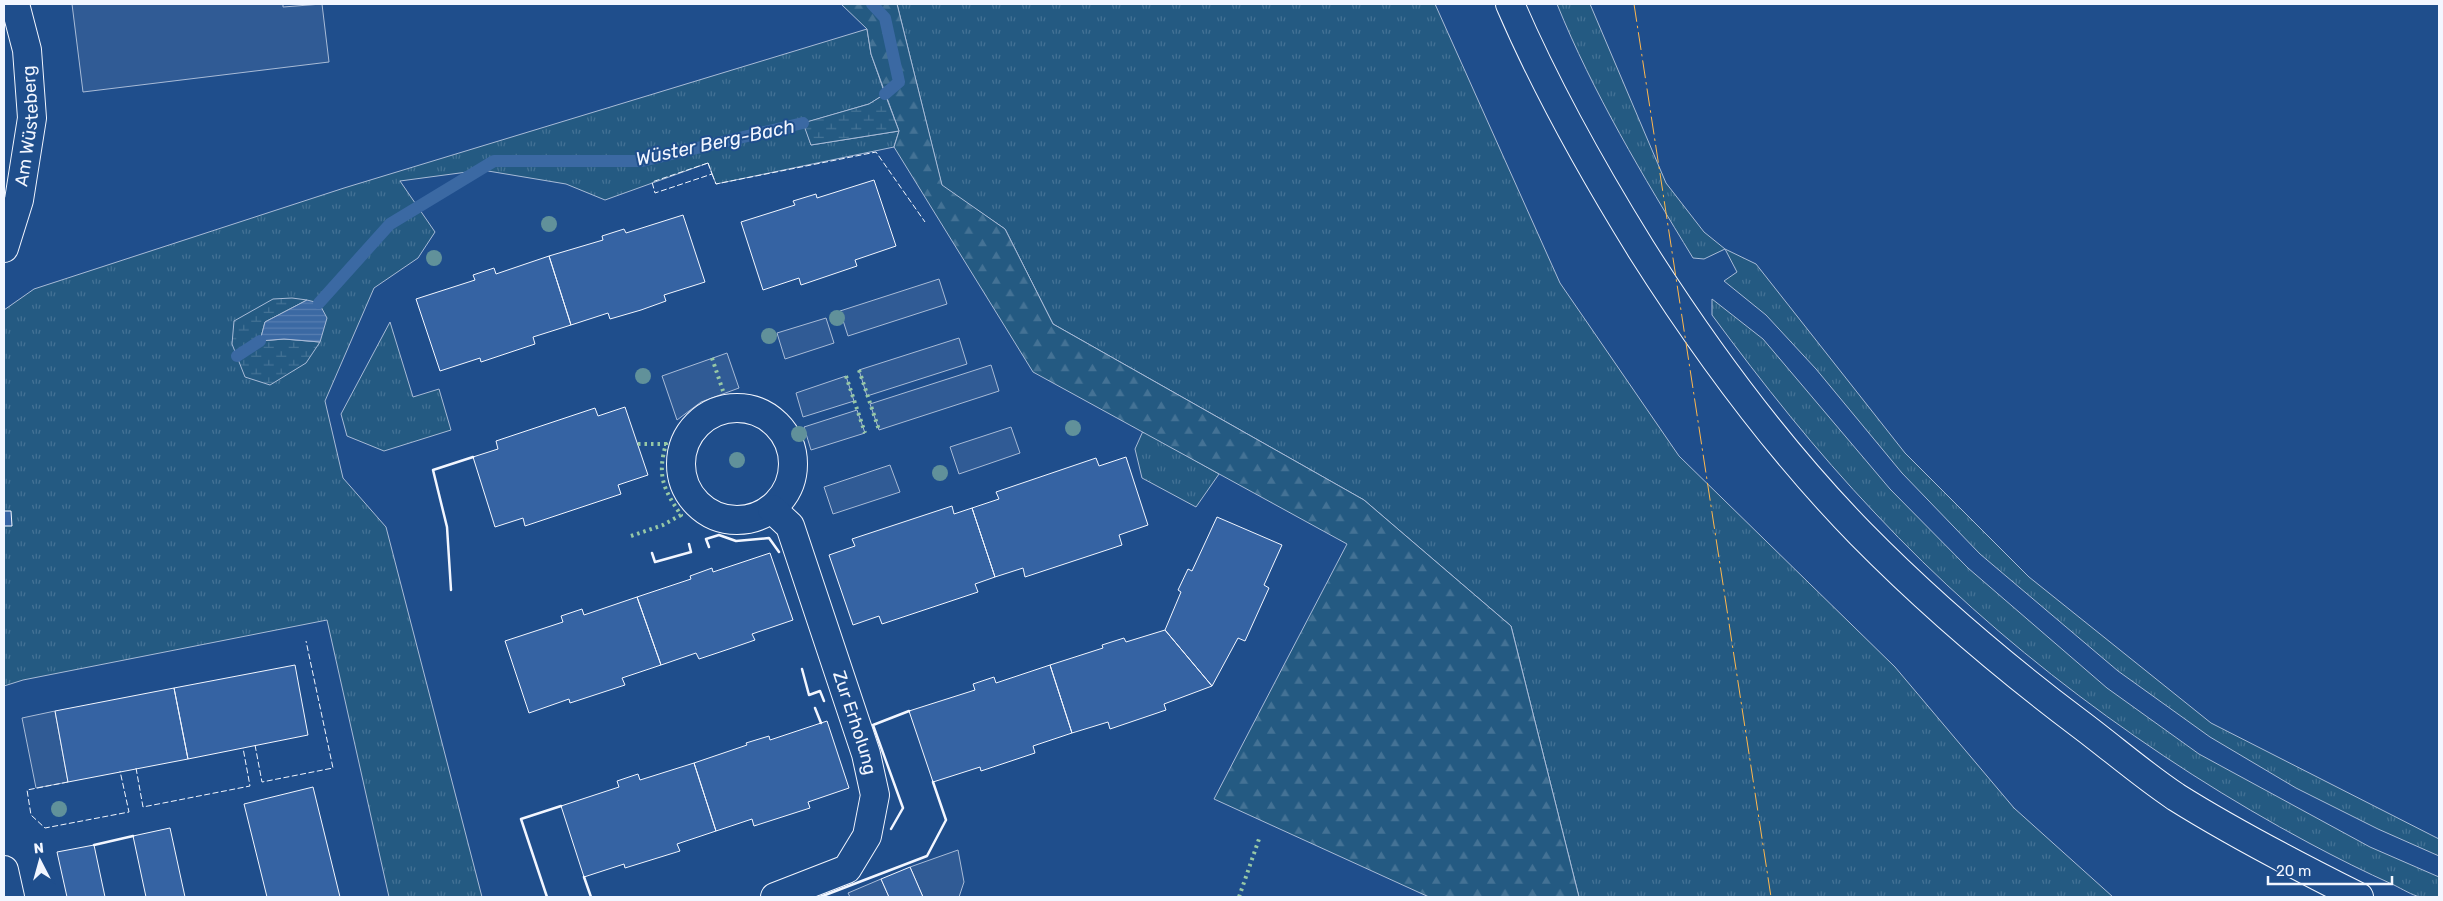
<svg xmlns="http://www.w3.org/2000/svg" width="2443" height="901" font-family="Rubik,sans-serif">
<defs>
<pattern id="grass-tufts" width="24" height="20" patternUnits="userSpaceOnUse" patternTransform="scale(1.25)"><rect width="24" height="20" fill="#245a82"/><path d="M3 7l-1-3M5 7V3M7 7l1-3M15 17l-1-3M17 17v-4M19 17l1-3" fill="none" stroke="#447295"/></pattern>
<pattern id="forest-firs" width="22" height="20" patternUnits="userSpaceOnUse" patternTransform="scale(1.25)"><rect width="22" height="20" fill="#245a82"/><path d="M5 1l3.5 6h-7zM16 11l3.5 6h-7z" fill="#447295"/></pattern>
<pattern id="wetland-marsh" width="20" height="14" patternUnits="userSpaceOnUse" patternTransform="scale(1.25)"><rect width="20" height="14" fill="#245a82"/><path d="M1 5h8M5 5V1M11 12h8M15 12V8" fill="none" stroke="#447295"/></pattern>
<pattern id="water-rules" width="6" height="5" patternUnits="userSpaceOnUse" patternTransform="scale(1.25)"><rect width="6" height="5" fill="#3b69a3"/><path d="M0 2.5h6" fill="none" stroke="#587fb1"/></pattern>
</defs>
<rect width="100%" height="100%" fill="#1f4e8c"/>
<path fill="url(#grass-tufts)" stroke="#a8bbd7" d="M 897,4 L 1435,4 L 1560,283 L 1679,456 L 1895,667 L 2014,808 L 2113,897 L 1579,897 L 1511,626 L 1364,500 L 1053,324 L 1005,229 L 942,186 Z
M 1557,4 L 1590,4 L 1666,183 L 1704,232 L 1725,249 L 1756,264 L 1905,453 L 2029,577 L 2211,723 L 2439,839 L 2439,856 L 2378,829 L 2296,788 L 2210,737 L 2118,671 L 1980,554 L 1902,473 L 1816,369 L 1766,315 L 1724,281 L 1737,272 L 1725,249 L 1704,259 L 1693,258 C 1643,176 1593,93 1557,4 Z
M 867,29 L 871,54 L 885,94 L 869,104 L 804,123 L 811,145 L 899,131 L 894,147 L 716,184 L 708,163 L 605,200 L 566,184 L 482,170 L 400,181 L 435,232 L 418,258 L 374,288 L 325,401 L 343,478 L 386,527 L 482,897 L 389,897 L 327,620 L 23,680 L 4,686 L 4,310 L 34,289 L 344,188 Z
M 1712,299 L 1763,339 L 1890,489 L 1968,568 L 2107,688 L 2199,754 L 2370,847 L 2439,877 L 2439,897 C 2433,897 2426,898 2420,897 C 2412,895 2402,889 2394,885 C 2365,872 2337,858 2309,843 C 2152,759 1997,644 1875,513 C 1816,451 1763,384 1712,315 Z
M 390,322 L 413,397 L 439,389 L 451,430 L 384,451 L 347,436 L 341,414 Z
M 1143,431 L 1219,474 L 1196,507 L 1142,478 L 1135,449 Z"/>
<path fill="url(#forest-firs)" stroke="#a8bbd7" d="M 841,4 L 897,4 L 942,185 L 1005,229 L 1053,324 L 1364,500 L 1511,626 L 1579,897 L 1429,897 L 1214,799 L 1347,544 L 1033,372 L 894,147 L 899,131 L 871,54 L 867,29 Z"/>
<path fill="url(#wetland-marsh)" stroke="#a8bbd7" d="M 885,94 L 899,131 L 811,145 L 803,123 L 869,104 Z
M 292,298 L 307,300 L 265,322 L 260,341 L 284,339 L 320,342 L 306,363 L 270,385 L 245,377 L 232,344 L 234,321 L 273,299 Z"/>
<path fill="#305b95" stroke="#a8bbd7" d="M 72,4 L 283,4 L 283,7 L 322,4 L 329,62 L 83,92 Z
M 939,279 L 947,304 L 848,336 L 840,311 Z
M 826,318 L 834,343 L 785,359 L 777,333 Z
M 959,338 L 967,364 L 867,396 L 859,370 Z
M 727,353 L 739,388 L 701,402 L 677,420 L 662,376 Z
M 991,365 L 999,391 L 879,430 L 870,404 Z
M 846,376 L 854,401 L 803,417 L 796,393 Z
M 857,410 L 865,433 L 811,450 L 804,427 Z
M 1011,427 L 1020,453 L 959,474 L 950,447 Z
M 890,465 L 900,492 L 833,514 L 824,487 Z
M 55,711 L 68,782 L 36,788 L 22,718 Z
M 958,850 L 964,882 L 959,897 L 923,897 L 910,867 Z
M 881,879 L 889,897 L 850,897 L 848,893 Z"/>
<path fill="url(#water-rules)" stroke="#a8bbd7" d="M 307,300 L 319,303 L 327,318 L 320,342 L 284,339 L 260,341 L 265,322 Z"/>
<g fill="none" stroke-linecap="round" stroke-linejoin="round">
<path stroke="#3b69a3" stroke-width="12" d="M 872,4 L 885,18 L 899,82 L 885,94
M 319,303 L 390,224 L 494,161 L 642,161 L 803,123
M 237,356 L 260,341"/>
</g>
<path fill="#3563a3" stroke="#f2f6ff" d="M 874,180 L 896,246 L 855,260 L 857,266 L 801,285 L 799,278 L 763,290 L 741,222 L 795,205 L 793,201 L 816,194 L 817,198 Z
M 683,215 L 705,282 L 664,295 L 666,301 L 641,310 L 610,319 L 608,313 L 571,325 L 549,256 L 603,240 L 602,236 L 624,229 L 626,233 Z
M 549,256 L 571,325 L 533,337 L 535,344 L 481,362 L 480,358 L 440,371 L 416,299 L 475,280 L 473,275 L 494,268 L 496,274 Z
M 625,407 L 648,475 L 618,485 L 621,494 L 525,526 L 523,518 L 495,527 L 473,457 L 498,449 L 496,441 L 595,408 L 598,416 Z
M 1126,457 L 1148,525 L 1119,535 L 1122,545 L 1025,577 L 1023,568 L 995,577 L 972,508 L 999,499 L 996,492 L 1096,458 L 1099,466 Z
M 952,506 L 954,514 L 972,508 L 995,577 L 975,584 L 978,592 L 882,624 L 879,616 L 853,625 L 829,555 L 855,546 L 852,539 Z
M 4,511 L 11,511 L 12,526 L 4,526 Z
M 1217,517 L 1282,545 L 1264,585 L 1269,588 L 1245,641 L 1238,638 L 1212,686 L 1165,630 L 1181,592 L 1178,590 L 1188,569 L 1192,571 Z
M 770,553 L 793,620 L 752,634 L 755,640 L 729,649 L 699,659 L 696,653 L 661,665 L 637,597 L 691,579 L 690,576 L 712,568 L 713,572 Z
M 637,597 L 661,665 L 622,678 L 625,685 L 570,703 L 569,699 L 529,713 L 505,641 L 563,622 L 561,616 L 582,609 L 584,615 Z
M 1165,630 L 1212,686 L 1164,704 L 1166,710 L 1110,729 L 1108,722 L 1072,733 L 1050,665 L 1103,648 L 1102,645 L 1124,638 L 1126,642 Z
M 295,665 L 308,735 L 188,759 L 174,688 Z
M 1050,665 L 1072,733 L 1033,746 L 1035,753 L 981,771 L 980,767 L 933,782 L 909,711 L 975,690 L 973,684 L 994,677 L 996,683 Z
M 174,688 L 188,759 L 68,782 L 55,711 Z
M 827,721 L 849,788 L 808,802 L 810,808 L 754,826 L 752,819 L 716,831 L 694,763 L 747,745 L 746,743 L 769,736 L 770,740 Z
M 694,763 L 716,831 L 677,844 L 680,851 L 625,868 L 624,864 L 584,877 L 561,806 L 619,787 L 617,781 L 638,774 L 640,780 Z
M 313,787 L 340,897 L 267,897 L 244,804 Z
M 170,828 L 185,897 L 146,897 L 133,836 Z
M 94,845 L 105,897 L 67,897 L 57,852 Z
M 910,867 L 923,897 L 889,897 L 881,879 Z"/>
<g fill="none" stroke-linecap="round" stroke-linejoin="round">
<defs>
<g id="minor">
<path id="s1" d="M 4,248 L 19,200 L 32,118 L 27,50 L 15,4"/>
<circle cx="737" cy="464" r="56"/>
<path id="s2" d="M 772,509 L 790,526 L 866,754 L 875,795 L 867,836 L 847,869 L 775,897"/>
<path d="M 4,870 L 10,897"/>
</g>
<path id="major" d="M 1510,4 C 1547,90 1592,170 1641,249 C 1705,350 1777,448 1861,534 C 1929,603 2003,666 2080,724 C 2112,748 2143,775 2176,797 C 2235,834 2297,866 2359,897"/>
</defs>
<use href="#minor" stroke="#f2f6ff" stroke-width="30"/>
<use href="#major" stroke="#f2f6ff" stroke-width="30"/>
<use href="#minor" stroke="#1f4e8c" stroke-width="28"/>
<use href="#major" stroke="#1f4e8c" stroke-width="28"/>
<path stroke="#97c8a6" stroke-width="4" stroke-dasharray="2.5 4" stroke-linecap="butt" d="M 712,358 L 723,391
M 859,370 L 879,430
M 846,376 L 865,433
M 631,536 L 663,525 L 681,515 C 663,489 657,475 666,444 L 637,444
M 1239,897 L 1259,839"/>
<path stroke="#f2f6ff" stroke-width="1" stroke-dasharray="6 2.5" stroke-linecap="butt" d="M 708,163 L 712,174 L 655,193 L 652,182 Z
M 712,174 L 716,184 L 876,152 L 925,222
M 255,745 L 262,782 L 333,768 L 306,641
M 136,768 L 143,807 L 250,786 L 243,748
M 68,782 L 27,790 L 31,815 L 45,828 L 129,812 L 120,771"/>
<path stroke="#f2f6ff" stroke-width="2.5" d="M 709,547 L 706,539 L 719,535 L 736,541 L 769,538 L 779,552
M 652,553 L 655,562 L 691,552 L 689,544
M 451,590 L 447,527 L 433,470 L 473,457
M 802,669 L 809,695 L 820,691 L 824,701
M 815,708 L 821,723
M 891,829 L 903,808 L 873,725 L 909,711
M 94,845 L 133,836
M 584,877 L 591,897
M 547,897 L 521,819 L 561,806
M 820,897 L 927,856 L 946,820 L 933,782"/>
<path stroke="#ffb74d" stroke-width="1" stroke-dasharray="18 4 2.5 4" stroke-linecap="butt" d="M 1634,4 L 1771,897"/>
</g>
<g fill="#61919a">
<circle cx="549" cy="224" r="8"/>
<circle cx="434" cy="258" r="8"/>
<circle cx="837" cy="318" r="8"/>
<circle cx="769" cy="336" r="8"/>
<circle cx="643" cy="376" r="8"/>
<circle cx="1073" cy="428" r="8"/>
<circle cx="799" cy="434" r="8"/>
<circle cx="737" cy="460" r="8"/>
<circle cx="940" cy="473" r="8"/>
<circle cx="59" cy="809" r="8"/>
</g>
<g text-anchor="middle" stroke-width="4" stroke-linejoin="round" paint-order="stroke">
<g font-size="18" fill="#f2f6ff" stroke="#1f4e8c">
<text dy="6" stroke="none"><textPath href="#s1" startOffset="125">Am Wüsteberg</textPath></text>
<text dy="6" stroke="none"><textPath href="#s2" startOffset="232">Zur Erholung</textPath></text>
</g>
<g font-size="19" font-style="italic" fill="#f2f6ff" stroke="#1f4e8c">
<text transform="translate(715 142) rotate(-12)" y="7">Wüster Berg-Bach</text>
</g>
</g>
<rect width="2443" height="901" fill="none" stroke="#f2f6ff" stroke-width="10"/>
<g transform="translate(40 861) rotate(354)" stroke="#1f4e8c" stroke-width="4" paint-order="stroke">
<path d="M0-4L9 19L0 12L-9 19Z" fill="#f2f6ff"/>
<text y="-8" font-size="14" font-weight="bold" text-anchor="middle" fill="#f2f6ff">N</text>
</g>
<path d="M2268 876v8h124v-8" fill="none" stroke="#f2f6ff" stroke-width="2.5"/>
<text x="2276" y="876" font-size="15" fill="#f2f6ff" stroke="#1f4e8c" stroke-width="4" paint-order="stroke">20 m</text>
</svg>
